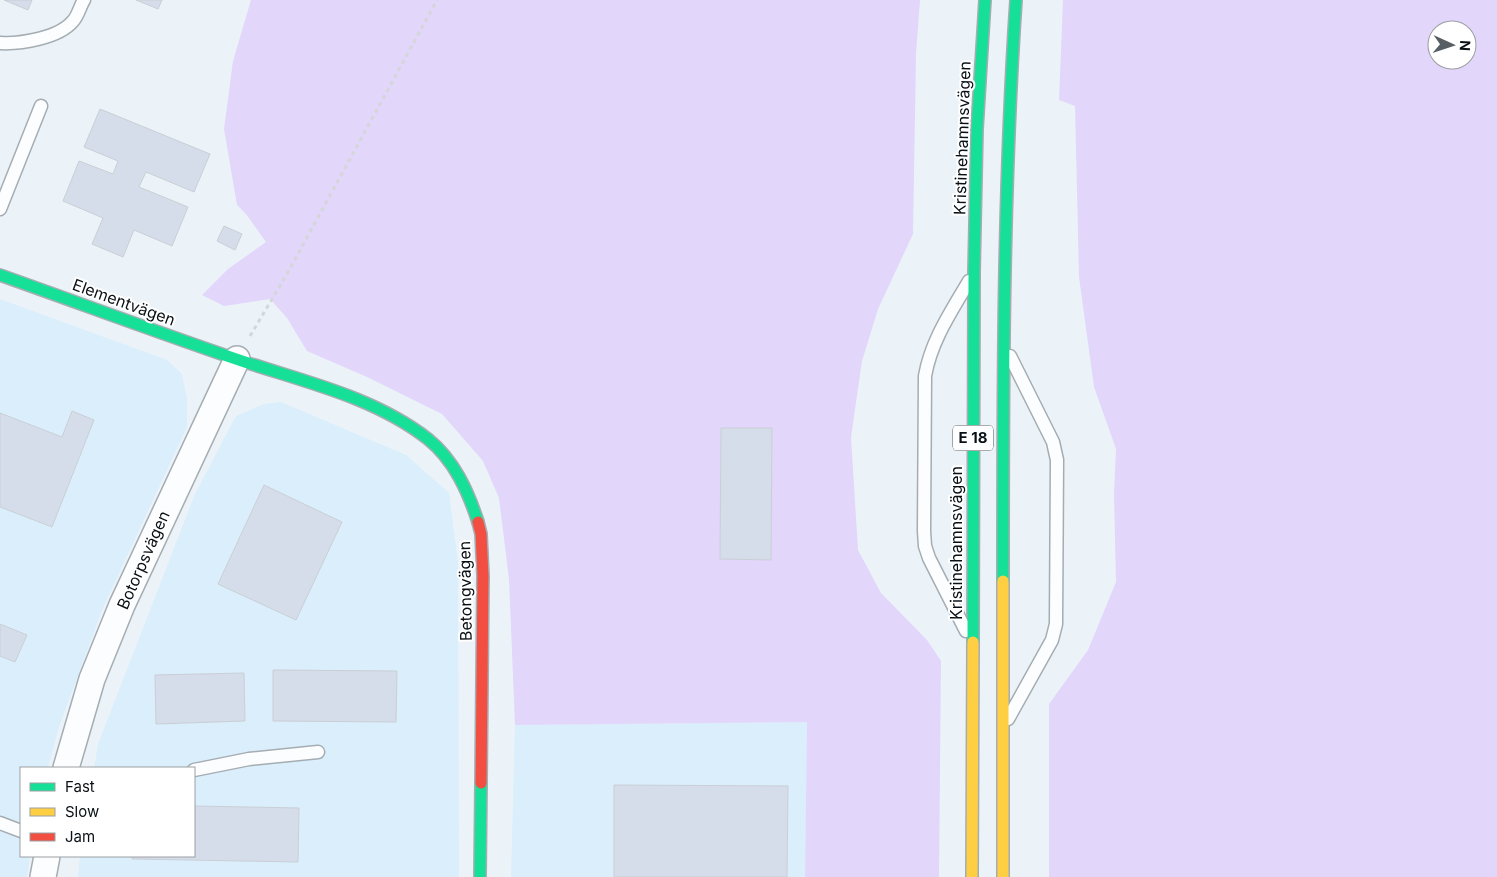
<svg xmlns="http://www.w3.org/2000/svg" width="1497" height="877" font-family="Inter,sans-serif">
<rect width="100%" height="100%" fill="#ebf3f8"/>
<path fill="#daeefc" d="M 0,299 L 167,360 L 182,374 L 187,399 L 187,427 L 103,608 L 59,727 L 48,768 L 21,768 L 21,856 L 30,856 L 27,877 L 0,877 Z
M 281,402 L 406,455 L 449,493 L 458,563 L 459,877 L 78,877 L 80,856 L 194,856 L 194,768 L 94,768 L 98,744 L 195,494 L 236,416 L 264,404 Z
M 807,722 L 805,877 L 511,877 L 515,725 Z"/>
<path fill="#e2d6fb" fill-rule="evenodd" d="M 251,0 L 920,0 L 916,54 L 913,234 L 878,309 L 862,361 L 851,437 L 858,550 L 881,593 L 927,640 L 941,661 L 939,877 L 805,877 L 807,722 L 515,725 L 509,579 L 499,498 L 483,461 L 442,414 L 367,377 L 307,351 L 287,318 L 270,299 L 224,306 L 202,295 L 228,269 L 266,242 L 246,214 L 237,205 L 224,129 L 233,61 Z
M 1063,0 L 1497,0 L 1497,877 L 1049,877 L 1049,704 L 1088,650 L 1116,582 L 1114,494 L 1116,449 L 1094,387 L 1079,277 L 1075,106 L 1059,100 ZM 1437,30 L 1467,30 L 1467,60 L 1437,60 Z"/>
<path fill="#d6ddea" stroke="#c9cfd5" d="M 4,0 L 32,0 L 28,10 Z
M 136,0 L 162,0 L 158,9 Z
M 100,109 L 210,154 L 194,192 L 146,172 L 139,187 L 188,207 L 172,246 L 134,230 L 123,257 L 92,244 L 103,218 L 63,201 L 79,161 L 113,174 L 118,161 L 84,147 Z
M 224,226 L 242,234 L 235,250 L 217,241 Z
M 72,411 L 94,420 L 52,527 L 0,507 L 0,413 L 62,437 Z
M 721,428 L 772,428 L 771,560 L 720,559 Z
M 264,485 L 342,522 L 296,620 L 218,584 Z
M 0,624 L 27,635 L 15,662 L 0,656 Z
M 273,670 L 397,671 L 396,722 L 273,721 Z
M 244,673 L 245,721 L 156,724 L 155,675 Z
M 614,785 L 788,786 L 787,877 L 614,877 Z
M 194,806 L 299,808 L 298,862 L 132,859 L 132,856 L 194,856 Z"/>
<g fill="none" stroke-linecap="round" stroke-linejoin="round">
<defs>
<path id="lane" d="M 0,43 C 21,44 59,38 73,21 C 78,16 80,6 84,0
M 0,209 L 41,106
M 966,631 L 929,558 L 925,546 L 924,531 L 925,376 C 931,341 951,312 969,281
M 1008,719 L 1052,640 L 1056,624 L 1057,460 L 1053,442 L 1010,356
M 194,770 L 249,759 L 318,752
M 0,823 L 21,831"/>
<path id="street" d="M 66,768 L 92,679 L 122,605 L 237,359
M 43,877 L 47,856"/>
<path id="fast" d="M 0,275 C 79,303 157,332 236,359 C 301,381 373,396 428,439 C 454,460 468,491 478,522
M 1003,581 C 1003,387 1003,194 1016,0
M 973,642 L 974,272 L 977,129 L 985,0
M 480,877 L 481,783"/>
<path id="slow" d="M 1003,581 L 1003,877
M 972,877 L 973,642"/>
<path id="jam" d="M 478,522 L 481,534 L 483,576 L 481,783"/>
</defs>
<use href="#lane" stroke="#a5adb2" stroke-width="15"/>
<use href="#street" stroke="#a5adb2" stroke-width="28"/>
<use href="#fast" stroke="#a5adb2" stroke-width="14"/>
<use href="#slow" stroke="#a5adb2" stroke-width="14"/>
<use href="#jam" stroke="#a5adb2" stroke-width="14"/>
<path stroke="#d4d6d8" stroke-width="3" stroke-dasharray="4 4" stroke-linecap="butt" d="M 250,336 L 287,274 L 437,0"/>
<use href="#lane" stroke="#fcfdfe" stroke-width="12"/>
<use href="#street" stroke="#fcfdfe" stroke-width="25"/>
<use href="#fast" stroke="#16e098" stroke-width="11"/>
<use href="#slow" stroke="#ffcf43" stroke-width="11"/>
<use href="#jam" stroke="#f24e42" stroke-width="11"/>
</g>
<g text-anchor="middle" stroke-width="4" stroke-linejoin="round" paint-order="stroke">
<rect fill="#fff" stroke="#52585b" stroke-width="1" x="953" y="425.5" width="40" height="25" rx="4"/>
<g font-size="15" font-weight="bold" fill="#081015">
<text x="973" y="443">E 18</text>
</g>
<g font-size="16" fill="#081015" stroke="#fff">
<text transform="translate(962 138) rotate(-88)" y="6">Kristinehamnsvägen</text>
<text transform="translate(124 302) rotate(20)" y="6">Elementvägen</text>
<text transform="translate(956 543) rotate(-90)" y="6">Kristinehamnsvägen</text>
<text transform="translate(143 560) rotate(-66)" y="6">Botorpsvägen</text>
<text transform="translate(465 591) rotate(-91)" y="6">Betongvägen</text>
</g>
</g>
<rect x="20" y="767" width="175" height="90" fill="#ffffff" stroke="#9c9fa1"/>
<rect x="30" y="783" width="25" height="8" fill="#16e098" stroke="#9c9fa1"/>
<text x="65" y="792" font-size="15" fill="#081015">Fast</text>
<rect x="30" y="808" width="25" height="8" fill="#ffcf43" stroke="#9c9fa1"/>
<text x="65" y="817" font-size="15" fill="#081015">Slow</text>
<rect x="30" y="833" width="25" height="8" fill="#f24e42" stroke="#9c9fa1"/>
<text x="65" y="842" font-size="15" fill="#081015">Jam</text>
<g transform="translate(1452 45) rotate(93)"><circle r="24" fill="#ffffff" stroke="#9c9fa1"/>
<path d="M0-4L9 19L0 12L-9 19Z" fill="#575f64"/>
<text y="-8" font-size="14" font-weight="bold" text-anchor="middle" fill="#081015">N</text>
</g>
</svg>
